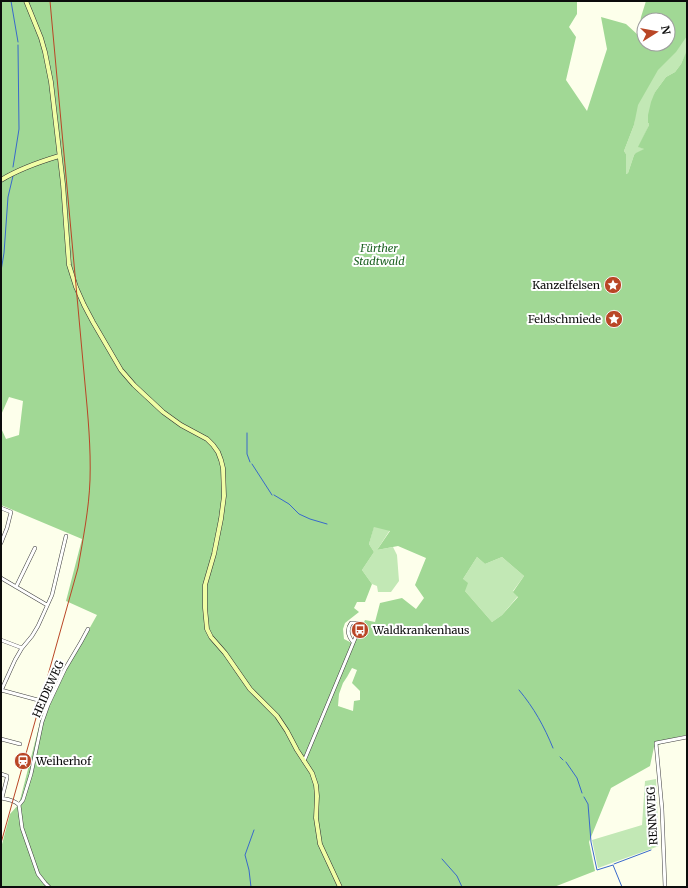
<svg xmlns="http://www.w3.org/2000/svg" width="688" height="888" font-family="Merriweather,serif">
<rect width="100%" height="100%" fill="#fdffeb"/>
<path fill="#c2e8b5" d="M 687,21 L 687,51 L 681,64 L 675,72 L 666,77 L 655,92 L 649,125 L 639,147 L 645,149 L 634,155 L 628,173 L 626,174 L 626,154 L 624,151 L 634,125 L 644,44 L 668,44 Z
M 374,526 L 390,530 L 377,550 L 393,547 L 397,555 L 399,581 L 391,592 L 378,592 L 377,586 L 372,584 L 362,570 L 374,552 L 369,544 Z
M 477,557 L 485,564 L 502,557 L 524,576 L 513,591 L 518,596 L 502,615 L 492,622 L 465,591 L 463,579 Z
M 656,779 L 659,846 L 598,868 L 592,840 L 642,825 L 645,781 Z"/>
<path fill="#a1d895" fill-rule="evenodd" d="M 1,1 L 579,1 L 577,2 L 577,14 L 569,27 L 576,37 L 566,80 L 587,111 L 607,49 L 601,17 L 626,24 L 638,35 L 641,17 L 646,1 L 687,1 L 687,36 L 676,52 L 658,70 L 638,105 L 634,125 L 624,151 L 626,154 L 626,174 L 628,173 L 634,155 L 636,153 L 644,149 L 638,147 L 649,125 L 649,123 L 648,123 L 648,115 L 651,102 L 655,92 L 666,77 L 675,72 L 681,64 L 687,50 L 687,735 L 677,737 L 654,747 L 650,766 L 611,788 L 589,842 L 595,871 L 554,887 L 1,887 L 1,848 L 10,814 L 19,804 L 43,711 L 97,615 L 66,601 L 82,539 L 1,505 L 1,428 L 6,439 L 19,435 L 23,401 L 9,397 L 1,415 ZM 644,20 L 668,20 L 668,44 L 644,44 ZM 374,527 L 390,531 L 377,550 L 398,546 L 426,558 L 415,585 L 424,598 L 416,609 L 402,598 L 380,603 L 375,622 L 365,620 L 354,644 L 344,639 L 343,629 L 345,623 L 359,612 L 354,608 L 357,602 L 365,602 L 372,584 L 362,570 L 374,552 L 369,544 ZM 477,557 L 485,564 L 502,557 L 524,576 L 513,592 L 518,597 L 502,615 L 492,622 L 465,591 L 468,583 L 463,579 ZM 352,668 L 357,670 L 352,683 L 360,691 L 360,700 L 354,701 L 353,711 L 338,706 L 339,694 L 343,683 L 347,677 Z"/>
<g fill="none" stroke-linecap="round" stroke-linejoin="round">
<path stroke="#3869cb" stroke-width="1" d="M 11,1 L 18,42
M 13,167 L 19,129 L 18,45
M 1,271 L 4,253 L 8,197 L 13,176
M 247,433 L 247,454 L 250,462
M 252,464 L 272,495
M 274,495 L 289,504 L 299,514 L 310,519 L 327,524
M 519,690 C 534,708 544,726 553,748
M 560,757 L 563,760
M 566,762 L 577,778 L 582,793
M 584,797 L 588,804 L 591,842 L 597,870 L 613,865 L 622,887
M 442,859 L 457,876 L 462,887
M 614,864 L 651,850
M 251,887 L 249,870 L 245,855 L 254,830"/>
<defs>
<path id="street" d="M 1,508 L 11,512 L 7,528 L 1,543
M 1,578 L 47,605
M 16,587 L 35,548
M 1,640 L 22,648
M 1,690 L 38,700
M 1,691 L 15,660 L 22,648 L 32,636 L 38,626 L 52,595 L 66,536
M 1,739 L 20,744
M 304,761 L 359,629 L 360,625 L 357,623 L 351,623 C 346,630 348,636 353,642
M 1,774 L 7,776 L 7,778 L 2,798
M 1,798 C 7,799 15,800 19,805 L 22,828 L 38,874 L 45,883 L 49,887
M 19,805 L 23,800 L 31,774 L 42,722 L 48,705 L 65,669 L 81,642 L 88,629
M 665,887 L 662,809 L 656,743 L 687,737"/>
<path id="secondary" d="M 26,1 L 41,38 L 45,52 L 51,82 L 63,184 L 69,265 L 76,287 L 84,305 L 93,322 L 121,370 L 134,385 L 163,412 L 181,425 L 207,439 L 213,445 L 218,452 L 221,460 L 223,468 L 224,496 L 221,519 L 214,554 L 205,585 L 205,608 L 207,629 L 211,637 L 225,653 L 250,689 L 277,716 L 287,731 L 297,750 L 312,773 L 316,785 L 317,796 L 316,818 L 320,844 L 340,887
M 1,180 C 19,169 39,162 59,156"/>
</defs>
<use href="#street" stroke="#3f3f3f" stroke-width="4"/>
<use href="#secondary" stroke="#2e2e2e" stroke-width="5"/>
<use href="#street" stroke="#fff" stroke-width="3"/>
<use href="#secondary" stroke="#f0fea6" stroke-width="4"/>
<path stroke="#b94626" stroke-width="1" d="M 1,843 L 78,568 C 83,539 89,509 90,480 C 91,448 88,416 85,384 L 50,1"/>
</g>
<defs>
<symbol id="sight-disc" viewBox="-11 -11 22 22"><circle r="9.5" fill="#b94626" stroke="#fff"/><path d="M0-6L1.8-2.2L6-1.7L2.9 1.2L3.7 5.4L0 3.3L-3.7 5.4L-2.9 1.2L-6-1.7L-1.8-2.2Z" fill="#fff"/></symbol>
<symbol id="bus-disc" viewBox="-11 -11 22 22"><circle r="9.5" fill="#b94626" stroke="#fff"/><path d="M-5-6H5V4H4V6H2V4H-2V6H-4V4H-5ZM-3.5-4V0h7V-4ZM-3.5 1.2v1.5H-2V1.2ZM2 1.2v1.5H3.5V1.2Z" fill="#fff"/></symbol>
<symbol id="station-disc" viewBox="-11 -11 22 22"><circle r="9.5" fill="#b94626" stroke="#fff"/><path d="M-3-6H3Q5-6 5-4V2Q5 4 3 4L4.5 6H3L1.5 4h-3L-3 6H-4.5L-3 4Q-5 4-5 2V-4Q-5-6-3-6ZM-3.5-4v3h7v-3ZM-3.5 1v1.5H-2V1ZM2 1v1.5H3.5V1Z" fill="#fff"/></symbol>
</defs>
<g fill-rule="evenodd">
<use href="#sight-disc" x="603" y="275" width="20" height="20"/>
<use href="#sight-disc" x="604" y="309" width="20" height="20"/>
<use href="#bus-disc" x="350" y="620" width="20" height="20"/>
<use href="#station-disc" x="13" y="751" width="20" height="20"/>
</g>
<g text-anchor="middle" stroke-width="4" stroke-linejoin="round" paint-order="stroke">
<g font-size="11" font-style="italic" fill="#1d6222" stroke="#fff">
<text x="379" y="252">Fürther<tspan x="379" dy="13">Stadtwald</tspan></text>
</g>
<g font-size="11" fill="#0c0c0c" stroke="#fff" text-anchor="end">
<text x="600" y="289">Kanzelfelsen</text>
<text x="601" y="323">Feldschmiede</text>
<text x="373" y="634" text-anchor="start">Waldkrankenhaus</text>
<text x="36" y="765" text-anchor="start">Weiherhof</text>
</g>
<g font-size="11" fill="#0c0c0c" stroke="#fff">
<text transform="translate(48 689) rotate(-66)" y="4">HEIDEWEG</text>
<text transform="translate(652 816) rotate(-93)" y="4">RENNWEG</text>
</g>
</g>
<rect width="688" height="888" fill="none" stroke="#0c0c0c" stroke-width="4"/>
<g transform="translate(656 32) rotate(79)"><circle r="19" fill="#ffffff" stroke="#9e9e9e"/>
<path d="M0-3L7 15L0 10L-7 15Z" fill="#b94626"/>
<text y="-6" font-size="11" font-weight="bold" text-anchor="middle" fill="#0c0c0c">N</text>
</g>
</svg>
